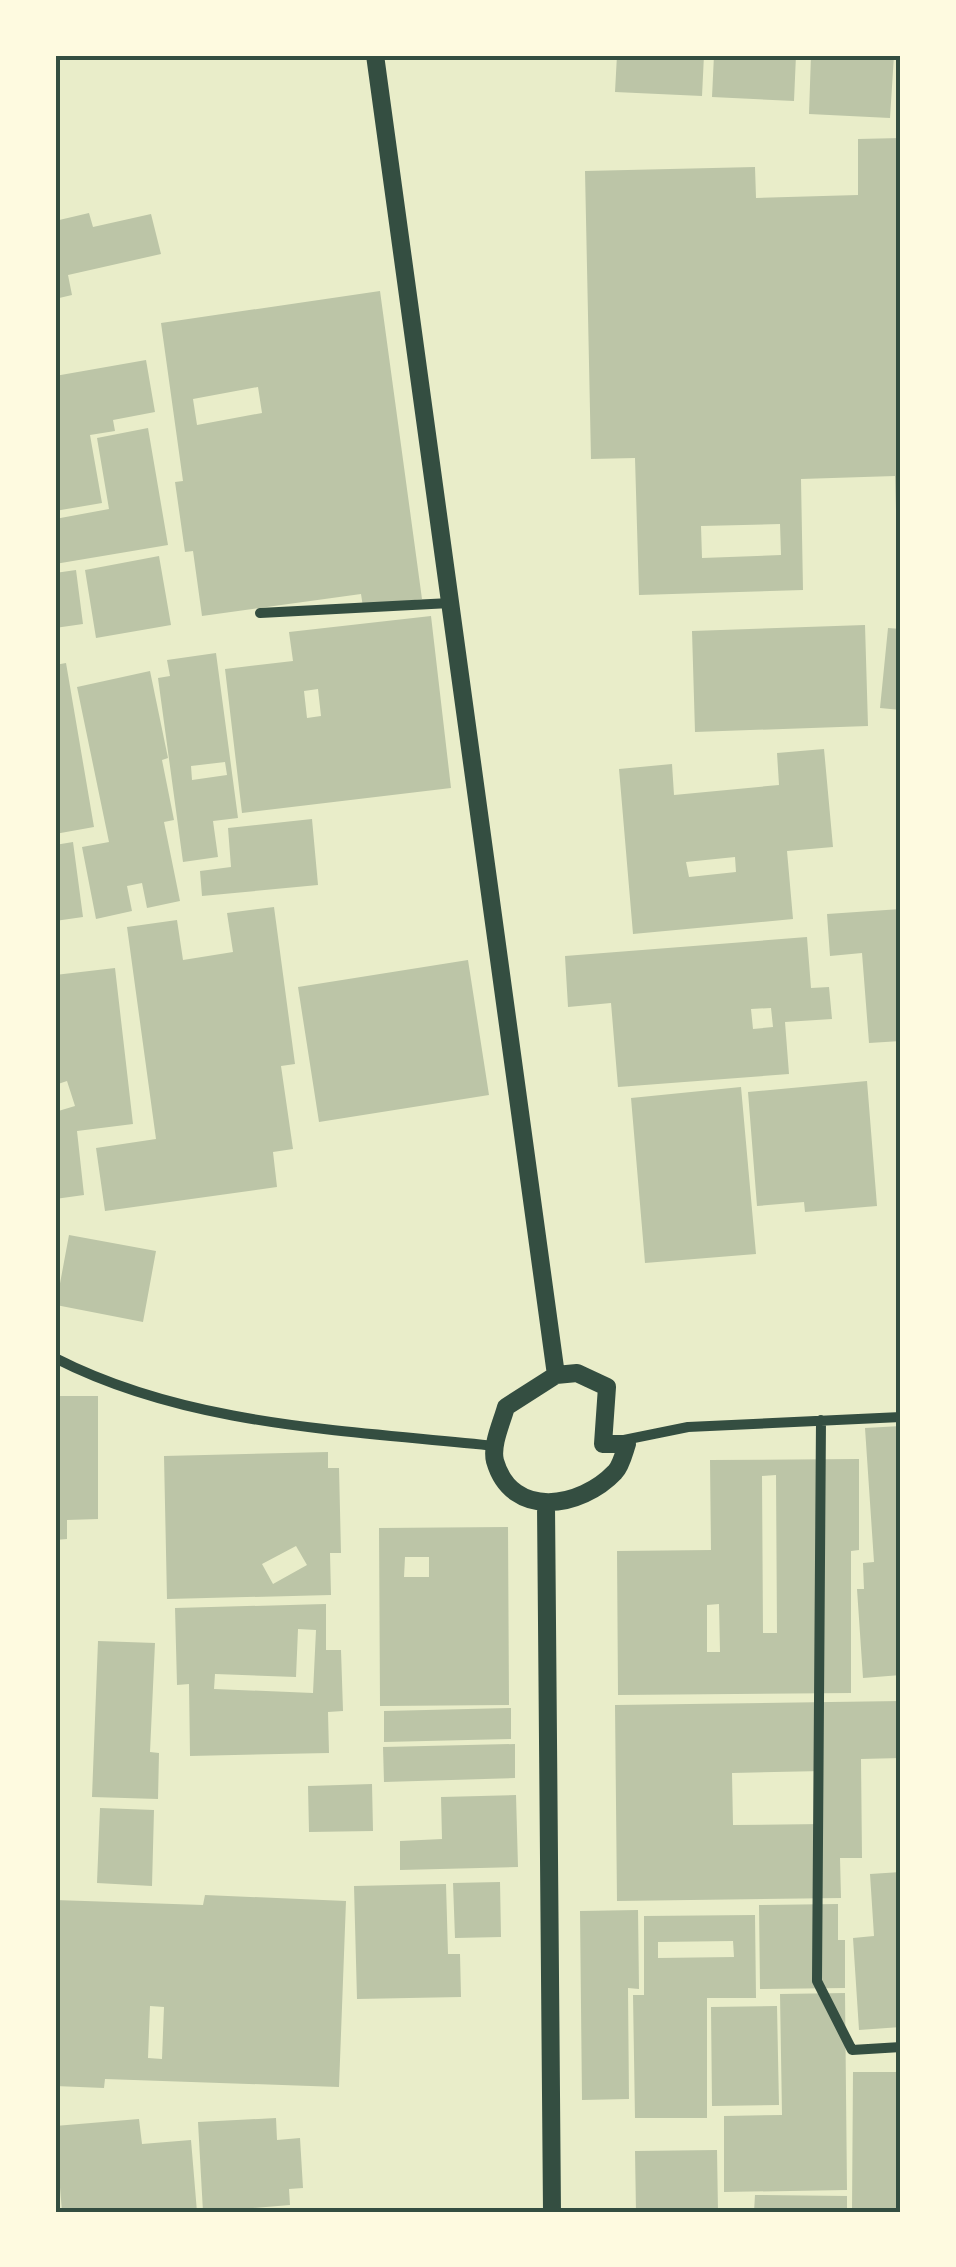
<svg xmlns="http://www.w3.org/2000/svg" width="956" height="2267" font-family="'Roboto Condensed',sans-serif">
<rect width="100%" height="100%" fill="#e9edc9"/>
<path fill="#bcc5a7" fill-rule="evenodd" d="M 617,55 L 704,55 L 702,96 L 615,92 Z
M 714,55 L 796,55 L 794,101 L 712,97 Z
M 811,55 L 894,55 L 890,118 L 809,114 Z
M 901,138 L 901,543 L 897,543 L 895,476 L 801,479 L 803,590 L 639,595 L 635,458 L 591,459 L 585,171 L 755,167 L 756,198 L 858,195 L 858,139 ZM 780,524 L 781,555 L 702,558 L 701,526 Z
M 89,213 L 93,227 L 151,214 L 161,254 L 68,275 L 72,295 L 55,299 L 55,221 Z
M 380,291 L 422,599 L 363,607 L 361,594 L 202,616 L 193,551 L 185,552 L 175,482 L 183,481 L 161,323 ZM 258,387 L 262,413 L 197,425 L 193,399 Z
M 146,360 L 155,412 L 113,420 L 115,431 L 90,435 L 102,503 L 55,511 L 55,376 Z
M 148,428 L 168,545 L 55,564 L 55,519 L 109,509 L 97,438 Z
M 159,556 L 171,625 L 96,638 L 85,570 Z
M 76,570 L 83,624 L 55,628 L 55,573 Z
M 431,616 L 451,788 L 242,813 L 225,669 L 293,661 L 289,632 ZM 318,689 L 321,716 L 307,718 L 304,691 Z
M 865,625 L 868,726 L 695,732 L 692,631 Z
M 888,628 L 901,629 L 901,710 L 880,708 Z
M 216,653 L 238,818 L 213,821 L 218,857 L 183,862 L 158,678 L 170,676 L 167,660 ZM 225,762 L 227,775 L 192,780 L 191,766 Z
M 66,663 L 94,827 L 55,834 L 55,665 Z
M 150,671 L 168,758 L 162,760 L 174,820 L 164,822 L 180,901 L 147,908 L 142,883 L 127,886 L 132,911 L 96,919 L 82,847 L 109,842 L 77,687 Z
M 824,749 L 833,847 L 787,851 L 793,919 L 633,934 L 619,769 L 672,764 L 674,795 L 779,785 L 777,753 ZM 735,857 L 736,872 L 689,877 L 686,862 Z
M 312,819 L 318,885 L 202,896 L 200,871 L 231,867 L 228,828 Z
M 73,842 L 83,917 L 55,921 L 55,845 Z
M 274,907 L 295,1064 L 281,1066 L 293,1149 L 273,1152 L 277,1187 L 105,1211 L 96,1148 L 156,1139 L 127,927 L 177,920 L 183,960 L 233,952 L 227,913 Z
M 901,909 L 901,1041 L 869,1043 L 862,953 L 830,956 L 827,914 Z
M 807,937 L 811,988 L 829,987 L 832,1019 L 785,1022 L 789,1074 L 618,1087 L 611,1003 L 568,1007 L 565,956 ZM 771,1008 L 773,1027 L 753,1029 L 751,1009 Z
M 468,960 L 489,1095 L 319,1122 L 298,987 Z
M 115,968 L 133,1124 L 77,1131 L 84,1195 L 55,1199 L 55,1112 L 75,1106 L 67,1081 L 55,1085 L 55,975 Z
M 867,1081 L 877,1206 L 805,1212 L 804,1202 L 757,1206 L 748,1092 Z
M 741,1087 L 756,1254 L 645,1263 L 631,1098 Z
M 69,1235 L 156,1251 L 143,1322 L 56,1305 Z
M 55,1396 L 98,1396 L 98,1519 L 67,1520 L 67,1539 L 55,1540 Z
M 901,1426 L 901,1675 L 863,1678 L 857,1589 L 864,1589 L 863,1563 L 874,1562 L 865,1428 Z
M 328,1452 L 328,1468 L 339,1468 L 341,1553 L 330,1553 L 331,1595 L 167,1599 L 164,1456 ZM 296,1546 L 307,1565 L 273,1584 L 262,1564 Z
M 859,1459 L 859,1550 L 851,1551 L 851,1693 L 618,1695 L 617,1551 L 711,1550 L 710,1460 ZM 776,1475 L 777,1633 L 763,1633 L 762,1476 ZM 719,1604 L 720,1652 L 707,1652 L 707,1605 Z
M 508,1527 L 509,1705 L 380,1706 L 379,1528 ZM 405,1557 L 429,1557 L 429,1577 L 404,1577 Z
M 326,1604 L 326,1650 L 341,1650 L 343,1711 L 328,1712 L 329,1753 L 190,1756 L 189,1684 L 177,1685 L 175,1608 ZM 298,1629 L 316,1630 L 313,1693 L 214,1689 L 215,1674 L 296,1677 Z
M 98,1641 L 155,1643 L 150,1752 L 159,1753 L 158,1799 L 92,1797 Z
M 901,1701 L 901,1758 L 861,1759 L 862,1858 L 840,1858 L 841,1898 L 617,1901 L 615,1705 ZM 823,1771 L 823,1824 L 733,1825 L 732,1773 Z
M 511,1708 L 511,1739 L 384,1742 L 384,1711 Z
M 515,1744 L 515,1778 L 384,1782 L 383,1747 Z
M 372,1784 L 373,1831 L 309,1832 L 308,1786 Z
M 516,1795 L 518,1867 L 400,1870 L 400,1841 L 442,1839 L 441,1797 Z
M 100,1808 L 154,1810 L 152,1886 L 97,1883 Z
M 901,1872 L 901,2027 L 859,2030 L 853,1938 L 874,1936 L 870,1874 Z
M 500,1882 L 501,1937 L 455,1938 L 453,1883 Z
M 446,1884 L 448,1954 L 460,1954 L 461,1997 L 357,1999 L 354,1886 Z
M 205,1895 L 346,1901 L 339,2087 L 105,2079 L 104,2088 L 55,2086 L 55,1900 L 203,1905 ZM 150,2006 L 164,2007 L 162,2059 L 148,2058 Z
M 838,1904 L 838,1940 L 845,1940 L 845,1988 L 760,1989 L 759,1905 Z
M 638,1910 L 639,1989 L 628,1988 L 629,2099 L 582,2100 L 580,1911 Z
M 755,1915 L 756,1998 L 707,1998 L 707,2118 L 635,2118 L 633,1995 L 644,1995 L 644,1916 ZM 733,1941 L 734,1957 L 658,1958 L 658,1942 Z
M 845,1993 L 847,2190 L 724,2192 L 724,2116 L 782,2115 L 780,1994 Z
M 777,2006 L 779,2105 L 712,2106 L 711,2007 Z
M 853,2072 L 901,2072 L 901,2212 L 852,2212 Z
M 276,2118 L 277,2140 L 300,2138 L 303,2188 L 289,2189 L 290,2205 L 203,2212 L 198,2122 Z
M 139,2119 L 142,2144 L 191,2140 L 197,2212 L 62,2212 L 55,2126 Z
M 717,2150 L 718,2212 L 636,2212 L 635,2151 Z
M 755,2195 L 847,2196 L 847,2212 L 754,2212 Z"/>
<g fill="none" stroke-linecap="round" stroke-linejoin="round">
<path stroke="#344e41" stroke-width="10" d="M 260,613 L 450,603
M 55,1358 C 190,1427 347,1430 496,1446
M 821,1420 L 817,1981 L 852,2050 L 901,2047
M 624,1440 L 688,1427 L 901,1417"/>
<path stroke="#344e41" stroke-width="18" d="M 375,55 L 556,1375
M 577,1373 L 607,1387 L 603,1444 L 627,1444 C 624,1453 621,1466 615,1472 C 581,1508 512,1520 495,1461 C 491,1445 502,1422 506,1407 L 556,1375 Z
M 546,1505 L 552,2212"/>
</g>
<rect width="956" height="2267" fill="none" stroke="#fefae0" stroke-width="115"/>
<rect x="58" y="58" width="840" height="2152" fill="none" stroke="#344e41" stroke-width="4"/>
</svg>
